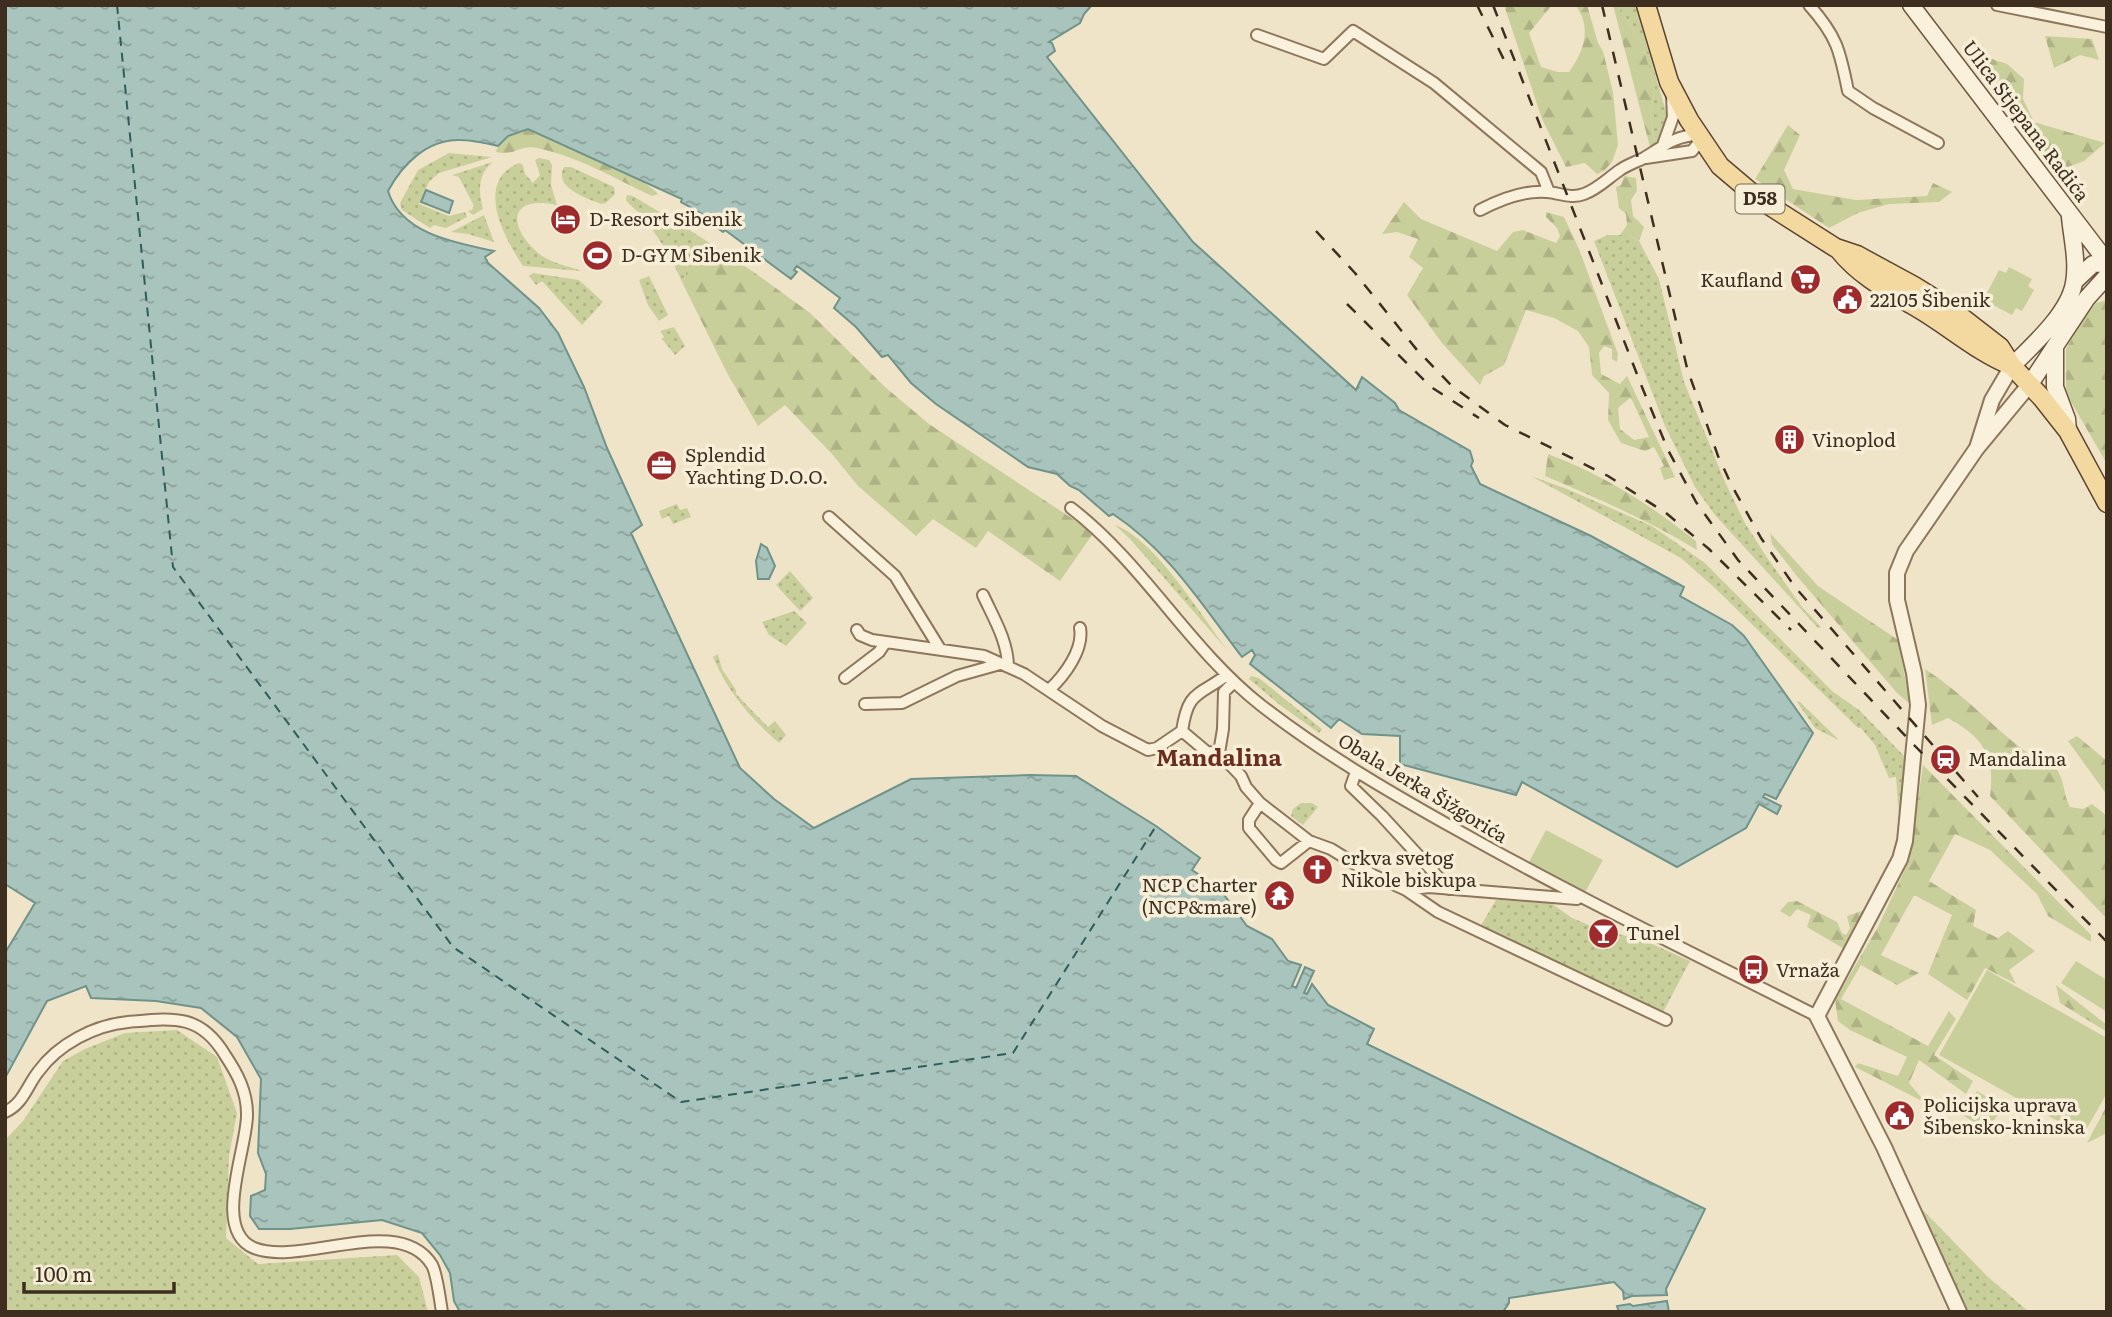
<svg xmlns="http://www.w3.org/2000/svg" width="2112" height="1317" font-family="Literata,serif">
<defs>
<pattern id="green-dots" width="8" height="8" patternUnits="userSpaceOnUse" patternTransform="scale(1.75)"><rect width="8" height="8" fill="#c9cf9b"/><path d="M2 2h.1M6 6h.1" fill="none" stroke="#aeb285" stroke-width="1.8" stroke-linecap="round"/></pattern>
<pattern id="forest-firs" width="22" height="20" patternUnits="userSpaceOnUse" patternTransform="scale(1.75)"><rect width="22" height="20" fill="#c9cf9b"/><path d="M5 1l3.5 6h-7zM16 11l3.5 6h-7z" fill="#aeb285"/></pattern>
<pattern id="water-ripples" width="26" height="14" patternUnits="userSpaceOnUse" patternTransform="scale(1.75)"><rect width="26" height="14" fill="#a9c4bc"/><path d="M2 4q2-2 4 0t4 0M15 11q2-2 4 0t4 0" fill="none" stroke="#8ba098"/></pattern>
</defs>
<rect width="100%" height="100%" fill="#f0e4c8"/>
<path fill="url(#green-dots)" d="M 1617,5 L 1635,5 L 1667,115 C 1667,127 1666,136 1655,143 L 1650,115 L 1655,89 L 1642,42 Z
M 449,153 L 492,157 L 439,173 L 429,182 L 419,204 L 449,216 L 465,212 L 467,217 L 446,228 L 434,225 L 430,228 L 402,210 L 400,203 L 418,170 Z
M 539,158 L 549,160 L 552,165 L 551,185 L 557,205 C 511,195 506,223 536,251 C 548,263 566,265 581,271 L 523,266 C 505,239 473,182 519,163 L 523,165 L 525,174 L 533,183 L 540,175 L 535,160 Z
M 493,162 C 478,173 478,192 483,209 L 473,215 L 468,211 L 472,210 L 474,206 L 459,177 L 452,175 Z
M 564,167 L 571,167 L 614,187 L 615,194 L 606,203 L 601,204 C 586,198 553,188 564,167 Z
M 627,195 L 633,196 L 696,234 L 683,284 C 673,261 658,235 642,216 C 637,210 630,206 626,200 Z
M 484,215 L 494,242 L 468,234 L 451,232 Z
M 1608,235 L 1628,235 L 1639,241 L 1659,279 L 1684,382 L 1725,482 L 1745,523 L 1766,556 L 1802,607 L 1821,627 L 1818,628 L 1715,515 L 1695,487 L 1665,426 L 1594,241 Z
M 533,273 L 579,280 L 603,302 L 582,325 L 542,281 L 536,285 L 529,276 Z
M 649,276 L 668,315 L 659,321 L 648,305 L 639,280 Z
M 674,327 L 685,346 L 675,355 L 662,339 L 664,337 L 660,331 Z
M 1531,476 L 1567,489 L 1652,526 L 1705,563 L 1832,691 L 1859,710 L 1908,760 L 1904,815 L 1899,816 L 1896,777 L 1889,778 L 1875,745 L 1861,728 L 1858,728 L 1716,589 L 1681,558 Z
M 677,504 L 680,510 L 687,508 L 691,517 L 673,524 L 669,516 L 662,519 L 659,511 Z
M 1115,525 C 1156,540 1202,617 1229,652 L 1130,539 Z
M 790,571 L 813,598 L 800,611 L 776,585 Z
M 794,611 L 807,623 L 786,646 L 769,635 L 762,622 Z
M 718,654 L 722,669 L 736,690 L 736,694 L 768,727 L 775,721 L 786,735 L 779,743 C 750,718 728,692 713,657 Z
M 1251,676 L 1259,678 L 1322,729 L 1319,733 L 1280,705 L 1249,679 Z
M 1799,701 L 1837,738 L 1838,740 L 1815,728 L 1797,702 Z
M 1301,803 L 1312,803 L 1318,807 L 1303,825 L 1291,816 L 1293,809 Z
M 1496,900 L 1551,903 L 1572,918 L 1591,926 L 1650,943 L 1690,961 L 1661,1016 L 1480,927 Z
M 177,1030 L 217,1057 L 237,1113 L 229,1156 L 226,1238 L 258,1264 L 397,1255 L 419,1277 L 428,1312 L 5,1312 L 5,1140 L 23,1121 L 63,1061 L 85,1049 L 125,1033 Z
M 1916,1203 L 1987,1276 L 2029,1312 L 1965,1312 Z"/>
<path fill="url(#forest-firs)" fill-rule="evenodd" d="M 1504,5 L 1552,5 L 1529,33 L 1541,67 L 1558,72 L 1569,72 C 1584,51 1592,28 1576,6 L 1587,5 L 1598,43 L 1603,51 L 1613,92 L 1618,145 L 1612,162 L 1604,171 L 1597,174 L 1585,163 L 1566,167 L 1542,119 Z
M 1613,5 L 1617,5 L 1642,42 L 1655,89 L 1650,115 L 1655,143 L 1650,147 Z
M 2045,36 L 2092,39 L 2099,60 L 2080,55 L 2054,68 Z
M 1977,54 L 2007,64 L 2024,79 L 2023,99 L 2034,122 L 2105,143 L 2084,161 L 2062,169 L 2043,154 L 1974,60 Z
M 1788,125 L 1800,135 L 1784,170 L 1793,189 L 1856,200 L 1927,196 L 1933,183 L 1952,192 L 1939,202 L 1889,204 L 1858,213 L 1829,228 L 1755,179 Z
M 528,129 C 553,139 645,176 658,194 L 652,196 C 616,179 577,156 537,148 C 520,144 514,157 496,152 C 500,137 515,132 528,129 Z
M 1624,176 L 1636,178 L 1637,191 L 1631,200 L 1633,216 L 1644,227 L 1639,241 L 1628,235 L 1620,235 L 1627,225 L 1626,214 L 1619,208 L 1616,187 L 1621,185 Z
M 1404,202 L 1421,219 L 1497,251 L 1513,232 L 1523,230 L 1556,243 L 1560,236 L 1557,228 L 1546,217 L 1546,212 L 1564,217 L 1579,249 L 1618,354 L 1617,362 L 1612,359 L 1612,349 L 1604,346 L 1599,353 L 1601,374 L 1620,384 L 1627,376 L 1675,477 L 1664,480 L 1660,468 L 1664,466 L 1654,447 L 1645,451 L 1621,443 L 1608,420 L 1609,393 L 1592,375 L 1589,347 L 1578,331 L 1554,318 L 1526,310 L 1504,365 L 1484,376 L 1480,385 L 1442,343 L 1407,295 L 1423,268 L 1409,257 L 1418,239 L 1397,232 L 1382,234 ZM 1630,398 L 1632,400 L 1649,437 L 1634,440 L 1620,429 L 1618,408 Z
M 696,234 L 755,273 L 810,313 L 885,387 L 929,424 L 1082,525 L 1092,535 L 1060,581 L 988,531 L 976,548 L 933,519 L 916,536 L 858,486 L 832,454 L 785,405 L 758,426 L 727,373 L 683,284 Z
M 2107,300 L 2107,464 L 2066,393 L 2066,349 L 2081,322 L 2096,303 Z
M 1548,454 C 1604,475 1649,504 1696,541 L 1697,550 C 1648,520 1597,498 1545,476 Z
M 1770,533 L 1818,586 L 1898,640 L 1910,704 L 1897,693 L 1796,575 L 1772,544 Z
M 1925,669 C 1960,691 1989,723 2022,749 C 2032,756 2046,759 2055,767 C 2065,779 2063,795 2070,807 L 2083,809 L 2092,804 L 2107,816 L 2107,919 L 1990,796 C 1995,756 1984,738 1948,718 L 1932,725 Z
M 2077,736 L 2107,761 L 2107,795 L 2068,741 Z
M 1923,765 L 2091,935 L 2091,942 L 2048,916 L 2037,894 L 1990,850 L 1955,834 L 1929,881 L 1976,910 L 1973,926 L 1998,938 L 2008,931 L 2035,951 L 2009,970 L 2016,984 L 1985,968 L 1967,1000 L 1928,974 L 1952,915 L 1914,895 L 1881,955 L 1919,973 L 1897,985 L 1861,965 L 1841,999 L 1928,1046 L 1949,1011 L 1956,1019 L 1934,1055 L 1973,1081 L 1966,1094 L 1919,1060 L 1909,1083 L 1926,1103 L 1855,1067 L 1858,1063 L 1898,1076 L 1907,1057 L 1850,1030 L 1838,1021 L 1835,1000 L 1878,927 L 1909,861 Z
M 1797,901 L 1837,922 L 1842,933 L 1846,935 L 1850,928 L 1847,916 L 1870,908 L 1846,950 L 1807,927 L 1811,915 L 1797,909 L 1790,917 L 1780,911 L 1788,902 Z
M 2056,985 L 2107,1025 L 2107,1032 L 2060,1003 Z
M 2107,1105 L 2107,1133 L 2087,1143 Z"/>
<path fill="#c9cf9b" d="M 2009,267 L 2032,279 L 2028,286 L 2034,290 L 2022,311 L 2016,308 L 2012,315 L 1989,303 L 1992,296 L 1987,293 L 1999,270 L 2006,273 Z
M 2107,346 L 2107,372 L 2090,358 Z
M 1546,830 L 1603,860 L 1584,894 L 1528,864 Z
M 2076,961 L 2107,980 L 2107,1012 L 2061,983 Z
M 1987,970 L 2107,1038 L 2107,1093 L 2083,1135 L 1939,1055 Z
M 1977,1091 L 2003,1107 L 1987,1131 L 1961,1114 Z"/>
<path fill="url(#water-ripples)" stroke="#6f938a" stroke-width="2" d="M 5,5 L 1092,5 L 1084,14 L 1080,23 L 1049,42 L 1052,43 L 1055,51 L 1047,57 L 1193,242 L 1356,390 L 1362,377 L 1395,403 L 1399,410 L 1470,451 L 1473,461 L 1471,466 L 1480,484 L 1591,536 L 1684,587 L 1680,596 L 1732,625 L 1744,636 L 1813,733 L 1776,799 L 1765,794 L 1763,797 L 1781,806 L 1777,814 L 1759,804 L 1746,828 L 1677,867 L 1522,782 L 1516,795 L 1400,764 L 1400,736 L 1362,734 L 1339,719 L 1331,728 L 1250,664 L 1255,655 L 1252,650 L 1242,657 C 1202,605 1169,551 1113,514 L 1109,516 L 1079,490 L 1070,486 L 1057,474 L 1028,467 L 936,404 L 911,383 L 888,355 L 882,357 L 856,327 L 834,308 L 840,298 L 797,266 L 794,270 L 797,272 L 791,279 L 725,230 L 723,232 L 703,218 L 704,215 L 681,202 L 682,199 L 528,129 L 508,136 L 498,146 C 485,143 472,140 460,140 C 427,139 402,165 388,191 C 401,234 456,243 494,251 L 485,257 L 488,263 L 539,308 L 558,333 L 584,387 L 607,448 L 642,525 L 631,533 L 740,768 L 774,799 L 814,828 L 911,779 L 1030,775 L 1076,776 L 1156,826 L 1200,858 L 1192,870 L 1219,888 L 1247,926 L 1272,939 L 1288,961 L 1301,965 L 1292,986 L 1296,988 L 1305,967 L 1314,971 L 1304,993 L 1307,994 L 1312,984 L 1328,1005 L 1374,1029 L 1367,1044 L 1705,1209 L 1666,1289 L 1667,1295 L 1632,1296 L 1624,1299 L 1623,1291 L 1614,1282 L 1509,1298 L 1509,1303 L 1503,1312 L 460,1312 L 454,1301 L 450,1273 L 440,1255 L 422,1233 L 382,1220 L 290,1229 L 259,1229 L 250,1216 L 251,1196 L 265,1190 L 266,1174 L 258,1153 L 261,1079 L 237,1037 L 201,1008 L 156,1001 L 91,998 L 86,986 L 47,1001 L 5,1078 L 5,953 L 35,903 L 5,884 Z
M 426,190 L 453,201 L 449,213 L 421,202 Z
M 761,544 L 767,548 L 775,566 L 769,579 L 758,579 L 756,561 Z
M 1667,1301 L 1669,1312 L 1619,1312 L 1617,1306 L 1630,1304 L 1633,1306 Z"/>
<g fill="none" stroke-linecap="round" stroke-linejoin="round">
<path stroke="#2f5d5a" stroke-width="2" stroke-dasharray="9 7" stroke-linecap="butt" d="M 117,5 L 173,567 L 453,947 L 681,1102 L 1013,1053 L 1156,826"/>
<defs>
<path id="minor" d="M 1809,5 C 1837,36 1840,51 1848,91 L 1873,108 L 1938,143
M 1997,5 L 2107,27
M 1257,35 L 1324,59 L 1353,31 L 1434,83 L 1541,172 L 1549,192
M 1663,145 L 1673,117 L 1672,95
M 1646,158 L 1692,151 L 1701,140
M 1480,210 C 1501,199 1524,190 1547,192 C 1560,193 1571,199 1584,194 C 1598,189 1608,178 1620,170 C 1627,165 1636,162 1644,158 C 1662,147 1676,135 1698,135
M 1071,508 C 1144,564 1189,649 1262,706 C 1324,754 1391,793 1459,831 C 1576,897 1697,955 1817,1016
M 829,517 L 895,576 L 940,649
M 983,595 C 993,617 1008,641 1008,667
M 857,630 L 860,635 L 872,640 L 984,656 L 1024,674 L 1102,726 L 1148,750 L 1157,748 L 1182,731 C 1188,691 1197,697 1227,675
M 845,678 L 879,652 L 885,643
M 1049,690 C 1064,676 1084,650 1080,628
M 865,704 L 902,703 L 957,676 L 1000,664
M 1182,731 L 1207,752 L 1219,753 L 1241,776 L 1246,787 L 1260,803 L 1309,841
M 1219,753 L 1223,729 L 1224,692 L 1233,683
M 1356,772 L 1351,786 L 1382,816 L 1449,889
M 1260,803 L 1249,820 L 1249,828 L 1276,860 L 1281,863 L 1309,841 L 1331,849 L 1373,875 L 1406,890 L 1429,887 L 1577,899
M 1406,890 L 1438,912 L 1666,1020
M 5,1112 C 23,1104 27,1086 38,1072 C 58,1044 95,1025 128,1022 C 172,1018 200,1013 225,1055 C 237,1073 247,1091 247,1114 C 248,1147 211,1230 254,1248 C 301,1267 399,1212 432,1265 C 437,1274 440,1300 442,1312"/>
<path id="tertiary" d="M 1977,448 L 1992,400 L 2012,366
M 1959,1312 L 1884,1147 L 1817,1016 L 1900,859 L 1905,841 L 1918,705 L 1914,673 L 1897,600 L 1897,573 L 1906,551 L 1977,448 L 2030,384"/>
<path id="secondary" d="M 1911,5 L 2107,262
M 2075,281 L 2093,264 L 2107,263
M 2055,346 L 2055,387 L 2067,419 L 2068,431
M 2012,366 C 2033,345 2069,313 2074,283 C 2078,262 2072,238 2070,217
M 2030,384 L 2087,298 L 2107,276"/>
<path id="primary" d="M 1646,5 L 1669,82 L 1689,120 L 1720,166 L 1759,199 L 1836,248 L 1857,255 L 1914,286 L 1951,309 L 2000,347 L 2012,366 L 2042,398 L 2068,431 L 2107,503
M 1839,250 C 1860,276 1887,290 1916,307 C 1949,326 1977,352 2012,366"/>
</defs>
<use href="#minor" stroke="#8d765c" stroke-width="14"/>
<use href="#tertiary" stroke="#8d765c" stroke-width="18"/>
<use href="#secondary" stroke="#6f573f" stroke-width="19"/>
<use href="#primary" stroke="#5b4430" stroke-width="21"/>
<use href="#minor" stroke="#faf1dc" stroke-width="10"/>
<use href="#tertiary" stroke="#faf1dc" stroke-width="14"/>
<use href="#secondary" stroke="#faf1dc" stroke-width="16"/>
<use href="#primary" stroke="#f3d9a0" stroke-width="18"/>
<path stroke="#3d2e20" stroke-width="2.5" stroke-dasharray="12 12" stroke-linecap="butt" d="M 1477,5 L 1508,68
M 1493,5 L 1642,387 L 1668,450 L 1696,502 L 1738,560 L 1914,745 L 2107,942
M 1602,5 L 1687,368 L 1718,456 L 1732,486 L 1761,538 L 1795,587 L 1978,797
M 1316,231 L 1355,273 L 1417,350 L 1452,386 L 1505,425 L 1608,476 L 1666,513 L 1709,549 L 1791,630
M 1347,304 L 1431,387 L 1479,418"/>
</g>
<defs>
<symbol id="hotel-disc" viewBox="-11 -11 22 22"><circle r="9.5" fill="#9e2a2b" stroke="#f7eed8"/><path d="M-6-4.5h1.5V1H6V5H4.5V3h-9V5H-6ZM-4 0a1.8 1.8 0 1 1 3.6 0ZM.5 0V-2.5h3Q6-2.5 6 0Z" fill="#fff"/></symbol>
<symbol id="stadium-disc" viewBox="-11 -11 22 22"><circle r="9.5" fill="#9e2a2b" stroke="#f7eed8"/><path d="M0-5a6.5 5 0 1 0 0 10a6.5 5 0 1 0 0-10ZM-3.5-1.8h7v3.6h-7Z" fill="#fff"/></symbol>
<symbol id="supermarket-disc" viewBox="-11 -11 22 22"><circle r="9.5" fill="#9e2a2b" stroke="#f7eed8"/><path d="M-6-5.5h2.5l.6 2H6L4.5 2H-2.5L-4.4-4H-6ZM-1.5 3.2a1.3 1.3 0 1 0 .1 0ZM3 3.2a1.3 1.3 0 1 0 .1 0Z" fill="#fff"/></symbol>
<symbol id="civic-disc" viewBox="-11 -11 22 22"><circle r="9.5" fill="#9e2a2b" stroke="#f7eed8"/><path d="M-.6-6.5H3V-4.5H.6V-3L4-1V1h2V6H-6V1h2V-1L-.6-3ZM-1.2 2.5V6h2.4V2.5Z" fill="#fff"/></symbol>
<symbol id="building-disc" viewBox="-11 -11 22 22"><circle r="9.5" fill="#9e2a2b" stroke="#f7eed8"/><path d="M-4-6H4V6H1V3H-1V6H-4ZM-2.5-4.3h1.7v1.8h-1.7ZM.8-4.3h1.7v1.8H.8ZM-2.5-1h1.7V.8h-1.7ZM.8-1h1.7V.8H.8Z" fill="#fff"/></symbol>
<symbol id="office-disc" viewBox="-11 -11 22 22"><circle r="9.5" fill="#9e2a2b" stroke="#f7eed8"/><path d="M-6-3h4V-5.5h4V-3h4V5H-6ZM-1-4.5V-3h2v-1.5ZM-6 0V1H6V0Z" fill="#fff"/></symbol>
<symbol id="station-disc" viewBox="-11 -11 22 22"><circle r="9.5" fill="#9e2a2b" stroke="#f7eed8"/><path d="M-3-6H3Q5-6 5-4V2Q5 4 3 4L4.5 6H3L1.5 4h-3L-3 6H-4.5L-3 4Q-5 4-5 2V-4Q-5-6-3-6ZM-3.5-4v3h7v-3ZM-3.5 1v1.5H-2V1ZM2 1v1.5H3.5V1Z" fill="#fff"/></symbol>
<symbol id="church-disc" viewBox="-11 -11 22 22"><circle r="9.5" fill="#9e2a2b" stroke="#f7eed8"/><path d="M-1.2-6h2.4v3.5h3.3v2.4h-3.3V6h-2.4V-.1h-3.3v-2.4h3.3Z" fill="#fff"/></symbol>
<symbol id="temple-disc" viewBox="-11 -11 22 22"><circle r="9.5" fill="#9e2a2b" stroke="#f7eed8"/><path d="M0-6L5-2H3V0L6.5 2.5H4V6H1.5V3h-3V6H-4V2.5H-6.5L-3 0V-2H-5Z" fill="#fff"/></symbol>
<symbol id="bar-disc" viewBox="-11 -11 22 22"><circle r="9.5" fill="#9e2a2b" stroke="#f7eed8"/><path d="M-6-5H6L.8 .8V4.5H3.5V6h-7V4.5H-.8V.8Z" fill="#fff"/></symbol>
<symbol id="bus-disc" viewBox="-11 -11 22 22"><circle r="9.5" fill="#9e2a2b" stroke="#f7eed8"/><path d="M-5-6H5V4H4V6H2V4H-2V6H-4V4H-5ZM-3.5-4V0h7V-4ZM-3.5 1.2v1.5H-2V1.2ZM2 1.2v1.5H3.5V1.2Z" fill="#fff"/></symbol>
</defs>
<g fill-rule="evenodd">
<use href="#hotel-disc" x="548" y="202" width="35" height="35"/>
<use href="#stadium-disc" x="580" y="238" width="35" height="35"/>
<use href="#supermarket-disc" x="1788" y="262" width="35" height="35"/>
<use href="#civic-disc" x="1830" y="282" width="35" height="35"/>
<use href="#building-disc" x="1772" y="422" width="35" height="35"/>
<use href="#office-disc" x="644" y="448" width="35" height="35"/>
<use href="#station-disc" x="1928" y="742" width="35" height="35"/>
<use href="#church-disc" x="1300" y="852" width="35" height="35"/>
<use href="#temple-disc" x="1262" y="878" width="35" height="35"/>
<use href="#bar-disc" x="1586" y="916" width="35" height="35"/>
<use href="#bus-disc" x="1736" y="952" width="35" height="35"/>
<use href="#civic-disc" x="1882" y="1098" width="35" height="35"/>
</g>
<g text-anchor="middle" stroke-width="7" stroke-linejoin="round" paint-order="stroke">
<rect fill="#f7eed8" stroke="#756857" stroke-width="2" x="1735.5" y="184.5" width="49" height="29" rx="5"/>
<g font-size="18" font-weight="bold" fill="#3d2e20">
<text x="1760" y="205">D58</text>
</g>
<g font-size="19" fill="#3d2e20" stroke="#f7eed8">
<text transform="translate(2026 121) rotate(53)" y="7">Ulica Stjepana Radića</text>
<text transform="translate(1423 788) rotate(31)" y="7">Obala Jerka Šižgorića</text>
</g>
<g font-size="19" fill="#3d2e20" stroke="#f7eed8" text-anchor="start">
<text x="589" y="226">D-Resort Sibenik</text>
<text x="621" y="262">D-GYM Sibenik</text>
<text x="1783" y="287" text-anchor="end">Kaufland</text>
<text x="1870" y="307">22105 Šibenik</text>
<text x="1812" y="447">Vinoplod</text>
<text x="685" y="462">Splendid<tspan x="685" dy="22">Yachting D.O.O.</tspan></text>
<text x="1968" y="766">Mandalina</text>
<text x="1341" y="865">crkva svetog<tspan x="1341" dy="22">Nikole biskupa</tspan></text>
<text x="1257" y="892" text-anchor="end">NCP Charter<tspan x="1257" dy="22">(NCP&amp;mare)</tspan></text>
<text x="1626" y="940">Tunel</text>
<text x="1776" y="977">Vrnaža</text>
<text x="1923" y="1112">Policijska uprava<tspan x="1923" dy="22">Šibensko-kninska</tspan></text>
</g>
<g font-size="23" font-weight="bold" fill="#6b2e1e" stroke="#f7eed8">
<text x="1219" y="766">Mandalina</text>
</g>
</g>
<rect width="2112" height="1317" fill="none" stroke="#3d2e20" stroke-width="14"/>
<path d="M24 1282v10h150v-10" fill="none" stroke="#3d2e20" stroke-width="3.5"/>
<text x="35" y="1282" font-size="21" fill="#3d2e20" stroke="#f7eed8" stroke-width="5" paint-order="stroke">100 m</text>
</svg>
